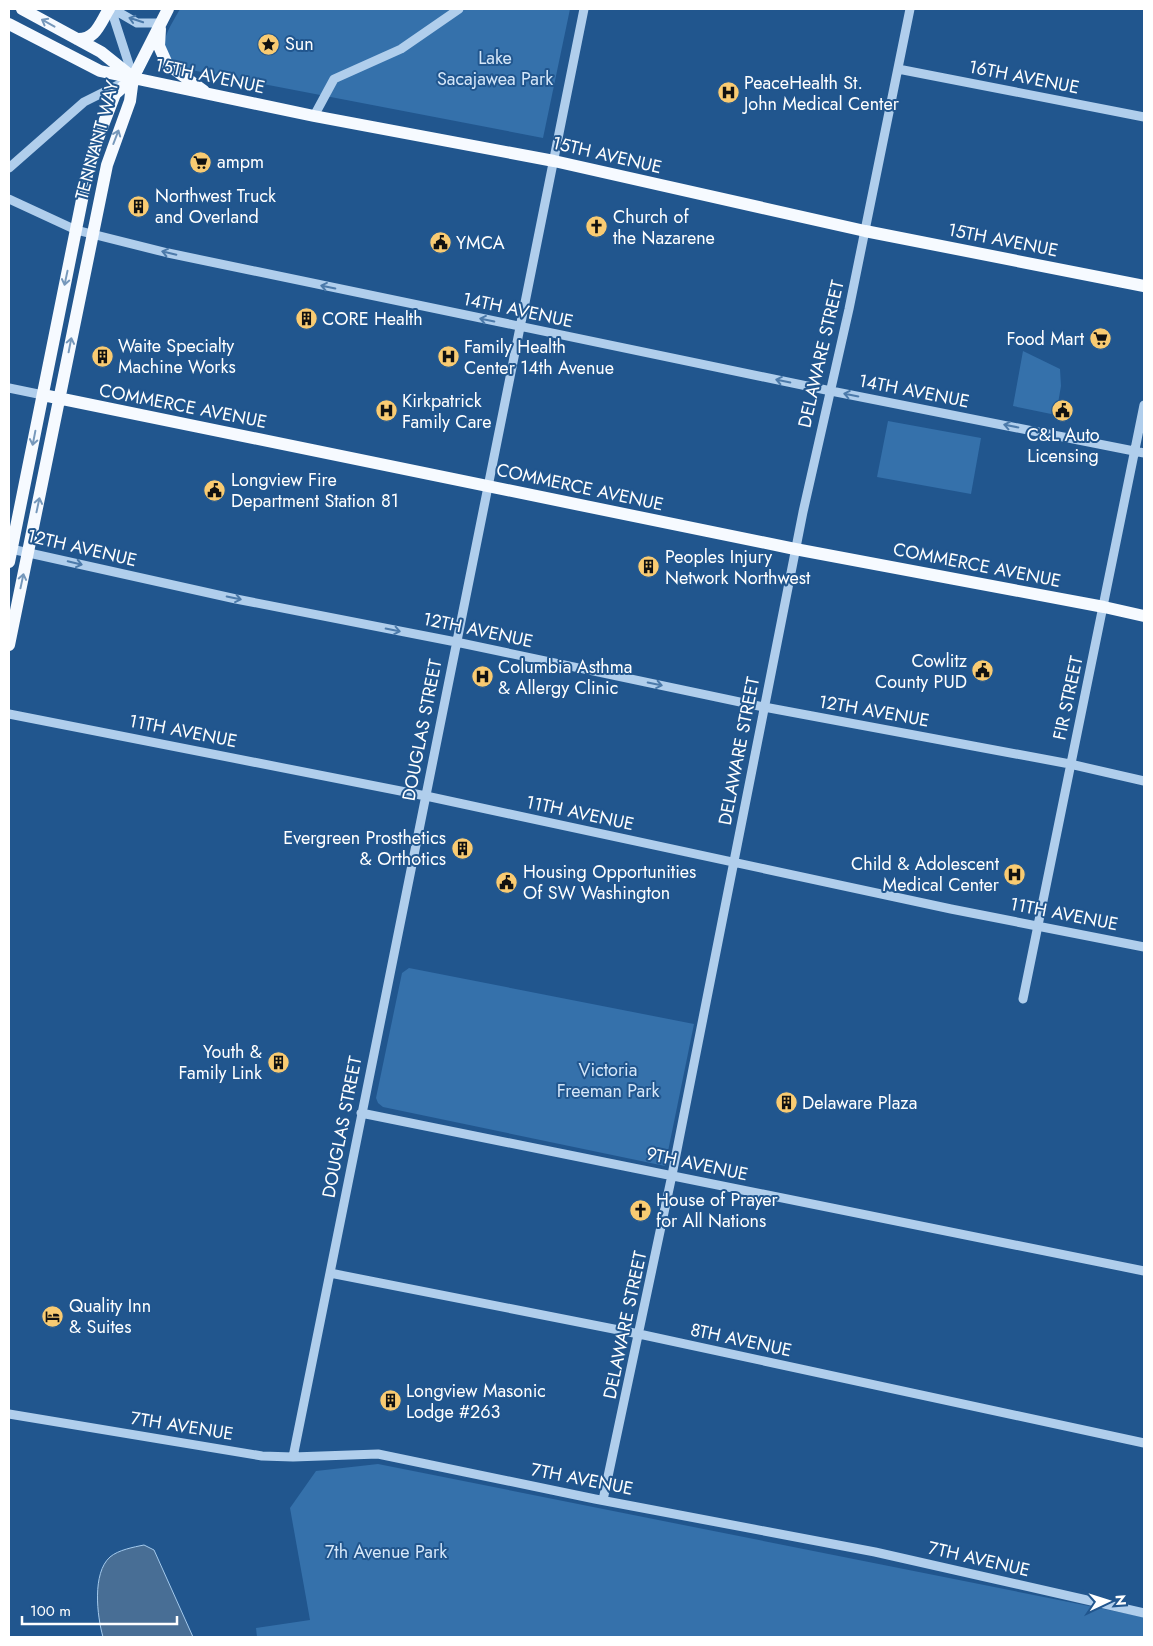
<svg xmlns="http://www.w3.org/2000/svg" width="1153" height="1646" font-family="Jost,sans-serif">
<rect width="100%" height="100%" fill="#21568e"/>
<path fill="#3571ab" d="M 180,9 L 570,9 L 543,138 L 186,69 C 182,68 175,66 171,63 C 154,47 172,24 180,9 Z
M 1023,351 L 1060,369 L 1061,386 L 1056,415 L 1013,406 Z
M 888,421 L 981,438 L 971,494 L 877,477 Z
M 409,968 L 694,1024 L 665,1166 L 383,1107 L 378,1103 L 376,1098 L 402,973 Z
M 378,1464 L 1144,1617 L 1144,1637 L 257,1637 L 256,1628 L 310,1620 L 290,1508 L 316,1471 Z"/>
<path fill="#486e95" stroke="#a4caed" d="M 144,1545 L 154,1550 L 193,1637 L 103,1637 C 97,1616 92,1573 110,1557 C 118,1550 134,1547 144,1545 Z"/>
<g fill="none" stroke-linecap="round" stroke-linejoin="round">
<path stroke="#b0ceec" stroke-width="9" d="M 111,9 L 133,77
M 113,9 L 137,23 L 161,23
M 898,69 L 1144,117
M 314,116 L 334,79 L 401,49 L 459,9
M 9,168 L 84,102 L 122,83
M 9,199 L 76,230 L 168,253 L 831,391 L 1144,453
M 9,388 L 43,395
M 11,549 L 236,599 L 456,642 L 764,707 L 1070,764 L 1144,781
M 9,714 L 426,796 L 951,909 L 1144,947
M 1023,999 L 1144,405
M 361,1113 L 1144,1271
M 330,1273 L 639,1334 L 1144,1443
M 9,1414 L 262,1456 L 293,1457 L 378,1454 L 595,1499 L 875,1552 L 1144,1613
M 293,1457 L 584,9
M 603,1500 L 672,1175 L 803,512 L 849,309 L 910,9"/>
<path stroke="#f6faff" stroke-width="12" d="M 22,9 L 101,52 L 131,76
M 9,24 L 100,71 L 314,116 L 554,161 L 865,231 L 1144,286
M 160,29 L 159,46 L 167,64 L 204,91
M 77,39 C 96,40 100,23 109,9
M 43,395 L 795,549 L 1104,607 L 1144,616
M 9,562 L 88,170 L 98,138 L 115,94 L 133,78
M 9,645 L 107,165 L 130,101 L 133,78 L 168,9"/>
</g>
<defs><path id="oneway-shaft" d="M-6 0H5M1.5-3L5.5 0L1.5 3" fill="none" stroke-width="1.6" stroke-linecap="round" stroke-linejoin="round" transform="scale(1.25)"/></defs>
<g stroke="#4c7aaa">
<use href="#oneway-shaft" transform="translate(136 20) rotate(-162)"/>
<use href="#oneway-shaft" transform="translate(169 253) rotate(-167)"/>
<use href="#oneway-shaft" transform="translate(328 287) rotate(-168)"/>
<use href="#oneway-shaft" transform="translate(487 320) rotate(-168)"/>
<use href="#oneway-shaft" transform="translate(783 381) rotate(-168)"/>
<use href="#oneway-shaft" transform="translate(851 395) rotate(-169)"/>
<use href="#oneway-shaft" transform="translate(1011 426) rotate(-169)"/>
<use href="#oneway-shaft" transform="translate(75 563) rotate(13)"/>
<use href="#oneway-shaft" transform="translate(234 598) rotate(12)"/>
<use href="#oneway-shaft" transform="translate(393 630) rotate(11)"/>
<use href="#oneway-shaft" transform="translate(655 684) rotate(12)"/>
</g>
<g stroke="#7698bb">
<use href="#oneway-shaft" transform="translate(48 23) rotate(-151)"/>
<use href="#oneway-shaft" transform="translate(116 137) rotate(-69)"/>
<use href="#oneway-shaft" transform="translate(66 278) rotate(102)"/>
<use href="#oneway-shaft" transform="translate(70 345) rotate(-79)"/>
<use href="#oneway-shaft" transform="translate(34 438) rotate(101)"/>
<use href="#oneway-shaft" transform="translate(38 505) rotate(-78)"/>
<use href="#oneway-shaft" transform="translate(22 581) rotate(-78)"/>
</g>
<defs>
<symbol id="sight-disc" viewBox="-11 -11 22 22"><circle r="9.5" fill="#f9cb72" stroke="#21568e"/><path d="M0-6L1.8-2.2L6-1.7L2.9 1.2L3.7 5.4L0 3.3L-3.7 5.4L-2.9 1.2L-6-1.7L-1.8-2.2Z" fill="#111"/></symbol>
<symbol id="hospital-disc" viewBox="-11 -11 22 22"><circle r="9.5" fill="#f9cb72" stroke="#21568e"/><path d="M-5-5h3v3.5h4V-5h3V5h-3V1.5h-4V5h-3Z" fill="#111"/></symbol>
<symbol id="supermarket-disc" viewBox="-11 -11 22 22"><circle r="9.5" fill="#f9cb72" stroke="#21568e"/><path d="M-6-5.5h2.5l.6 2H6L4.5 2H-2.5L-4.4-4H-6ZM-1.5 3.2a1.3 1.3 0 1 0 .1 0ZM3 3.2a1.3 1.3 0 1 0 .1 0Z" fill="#111"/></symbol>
<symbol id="building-disc" viewBox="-11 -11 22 22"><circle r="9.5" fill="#f9cb72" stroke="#21568e"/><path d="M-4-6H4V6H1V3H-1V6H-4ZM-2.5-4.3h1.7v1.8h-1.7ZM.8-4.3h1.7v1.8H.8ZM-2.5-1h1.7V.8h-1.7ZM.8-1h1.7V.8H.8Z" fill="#111"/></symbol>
<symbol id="church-disc" viewBox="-11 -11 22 22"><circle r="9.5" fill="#f9cb72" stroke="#21568e"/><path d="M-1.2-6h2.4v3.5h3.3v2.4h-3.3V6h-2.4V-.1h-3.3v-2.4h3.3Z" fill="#111"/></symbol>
<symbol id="civic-disc" viewBox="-11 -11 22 22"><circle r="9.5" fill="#f9cb72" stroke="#21568e"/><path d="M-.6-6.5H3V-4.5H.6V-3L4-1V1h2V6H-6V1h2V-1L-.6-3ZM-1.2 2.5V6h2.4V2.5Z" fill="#111"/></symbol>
<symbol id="hotel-disc" viewBox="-11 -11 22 22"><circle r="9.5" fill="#f9cb72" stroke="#21568e"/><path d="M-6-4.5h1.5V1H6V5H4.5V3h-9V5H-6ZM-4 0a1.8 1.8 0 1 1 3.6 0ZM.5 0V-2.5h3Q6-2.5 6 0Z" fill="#111"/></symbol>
</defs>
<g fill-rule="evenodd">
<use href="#sight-disc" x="256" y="32" width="25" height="25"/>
<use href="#hospital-disc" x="716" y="80" width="25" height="25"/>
<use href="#supermarket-disc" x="188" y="150" width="25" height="25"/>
<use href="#building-disc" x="126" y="194" width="25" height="25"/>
<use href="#church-disc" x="584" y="214" width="25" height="25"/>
<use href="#civic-disc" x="428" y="230" width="25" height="25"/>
<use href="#building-disc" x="294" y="306" width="25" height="25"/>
<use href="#supermarket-disc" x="1088" y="326" width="25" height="25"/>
<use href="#building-disc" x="90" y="344" width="25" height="25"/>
<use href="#hospital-disc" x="436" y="344" width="25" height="25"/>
<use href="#civic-disc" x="1050" y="398" width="25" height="25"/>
<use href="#hospital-disc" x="374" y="398" width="25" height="25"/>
<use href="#civic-disc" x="202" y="478" width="25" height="25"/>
<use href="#building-disc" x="636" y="554" width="25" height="25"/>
<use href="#civic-disc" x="970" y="658" width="25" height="25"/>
<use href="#hospital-disc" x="470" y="664" width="25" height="25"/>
<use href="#building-disc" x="450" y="836" width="25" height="25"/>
<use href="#hospital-disc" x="1002" y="862" width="25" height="25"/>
<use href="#civic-disc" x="494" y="870" width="25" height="25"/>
<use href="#building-disc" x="266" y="1050" width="25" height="25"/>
<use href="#building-disc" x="774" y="1090" width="25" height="25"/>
<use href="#church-disc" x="628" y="1198" width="25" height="25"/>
<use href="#hotel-disc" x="40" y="1304" width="25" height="25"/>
<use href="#building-disc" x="378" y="1388" width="25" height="25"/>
</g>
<g text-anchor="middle" stroke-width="4" stroke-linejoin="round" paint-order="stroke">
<g font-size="18" fill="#fff" stroke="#21568e" text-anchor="start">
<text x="285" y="50">Sun</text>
<text x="744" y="89">PeaceHealth St.<tspan x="744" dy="21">John Medical Center</tspan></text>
<text x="217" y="168">ampm</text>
<text x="155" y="202">Northwest Truck<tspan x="155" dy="21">and Overland</tspan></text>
<text x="613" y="223">Church of<tspan x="613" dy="21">the Nazarene</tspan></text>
<text x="456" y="249">YMCA</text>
<text x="322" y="325">CORE Health</text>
<text x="1084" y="345" text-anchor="end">Food Mart</text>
<text x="118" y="352">Waite Specialty<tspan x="118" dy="21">Machine Works</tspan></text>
<text x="464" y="353">Family Health<tspan x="464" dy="21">Center 14th Avenue</tspan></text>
<text x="402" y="407">Kirkpatrick<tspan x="402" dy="21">Family Care</tspan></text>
<text x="1063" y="441" text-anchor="middle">C&amp;L Auto<tspan x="1063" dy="21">Licensing</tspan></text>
<text x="231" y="486">Longview Fire<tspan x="231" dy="21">Department Station 81</tspan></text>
<text x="665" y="563">Peoples Injury<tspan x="665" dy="21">Network Northwest</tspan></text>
<text x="967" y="667" text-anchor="end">Cowlitz<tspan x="967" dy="21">County PUD</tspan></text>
<text x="498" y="673">Columbia Asthma<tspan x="498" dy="21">&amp; Allergy Clinic</tspan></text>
<text x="446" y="844" text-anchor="end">Evergreen Prosthetics<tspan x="446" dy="21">&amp; Orthotics</tspan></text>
<text x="999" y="870" text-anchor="end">Child &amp; Adolescent<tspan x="999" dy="21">Medical Center</tspan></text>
<text x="523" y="878">Housing Opportunities<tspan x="523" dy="21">Of SW Washington</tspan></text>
<text x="262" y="1058" text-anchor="end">Youth &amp;<tspan x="262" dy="21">Family Link</tspan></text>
<text x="802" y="1109">Delaware Plaza</text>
<text x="656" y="1206">House of Prayer<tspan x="656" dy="21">for All Nations</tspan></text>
<text x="69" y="1312">Quality Inn<tspan x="69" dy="21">&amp; Suites</tspan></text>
<text x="406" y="1397">Longview Masonic<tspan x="406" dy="21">Lodge #263</tspan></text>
</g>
<g font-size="18" fill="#d5e7f9" stroke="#21568e">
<text x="495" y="64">Lake<tspan x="495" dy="21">Sacajawea Park</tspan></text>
<text x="608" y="1076">Victoria<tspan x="608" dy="21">Freeman Park</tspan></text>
<text x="386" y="1558">7th Avenue Park</text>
</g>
<g font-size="18" fill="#fff" stroke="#21568e">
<text transform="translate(210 76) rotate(12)" y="6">15TH AVENUE</text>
<text transform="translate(1024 77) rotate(11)" y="6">16TH AVENUE</text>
<text transform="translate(97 140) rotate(-75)" y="6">TENNANT WAY</text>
<text transform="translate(607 155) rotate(13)" y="6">15TH AVENUE</text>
<text transform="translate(1003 240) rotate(11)" y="6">15TH AVENUE</text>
<text transform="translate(518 310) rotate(12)" y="6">14TH AVENUE</text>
<text transform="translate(821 354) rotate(-77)" y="6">DELAWARE STREET</text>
<text transform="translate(914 391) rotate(11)" y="6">14TH AVENUE</text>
<text transform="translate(183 406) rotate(11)" y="6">COMMERCE AVENUE</text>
<text transform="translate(580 487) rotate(12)" y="6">COMMERCE AVENUE</text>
<text transform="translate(82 548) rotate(13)" y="6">12TH AVENUE</text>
<text transform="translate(977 565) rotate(11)" y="6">COMMERCE AVENUE</text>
<text transform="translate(478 630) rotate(12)" y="6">12TH AVENUE</text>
<text transform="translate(1068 698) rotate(-78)" y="6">FIR STREET</text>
<text transform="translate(874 711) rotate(10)" y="6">12TH AVENUE</text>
<text transform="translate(422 730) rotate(-79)" y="6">DOUGLAS STREET</text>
<text transform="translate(183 731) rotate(11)" y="6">11TH AVENUE</text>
<text transform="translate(739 751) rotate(-79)" y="6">DELAWARE STREET</text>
<text transform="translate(580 813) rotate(12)" y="6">11TH AVENUE</text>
<text transform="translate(1064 914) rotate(11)" y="6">11TH AVENUE</text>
<text transform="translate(342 1127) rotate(-79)" y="6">DOUGLAS STREET</text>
<text transform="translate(697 1164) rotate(12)" y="6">9TH AVENUE</text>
<text transform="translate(625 1325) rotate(-78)" y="6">DELAWARE STREET</text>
<text transform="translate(741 1340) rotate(12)" y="6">8TH AVENUE</text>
<text transform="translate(182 1426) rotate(9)" y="6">7TH AVENUE</text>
<text transform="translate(582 1479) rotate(11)" y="6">7TH AVENUE</text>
<text transform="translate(979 1559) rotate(13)" y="6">7TH AVENUE</text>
</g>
</g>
<rect width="1153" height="1646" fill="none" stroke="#ffffff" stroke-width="20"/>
<g transform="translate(1108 1601) rotate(86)" stroke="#21568e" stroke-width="4" paint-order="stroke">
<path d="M0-4L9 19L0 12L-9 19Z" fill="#ffffff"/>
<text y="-8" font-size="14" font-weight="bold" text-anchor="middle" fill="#ffffff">N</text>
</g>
<path d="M22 1616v8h155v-8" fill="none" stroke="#ffffff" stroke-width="2.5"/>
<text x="30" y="1616" font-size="15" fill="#ffffff" stroke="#21568e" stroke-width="4" paint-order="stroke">100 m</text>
</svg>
